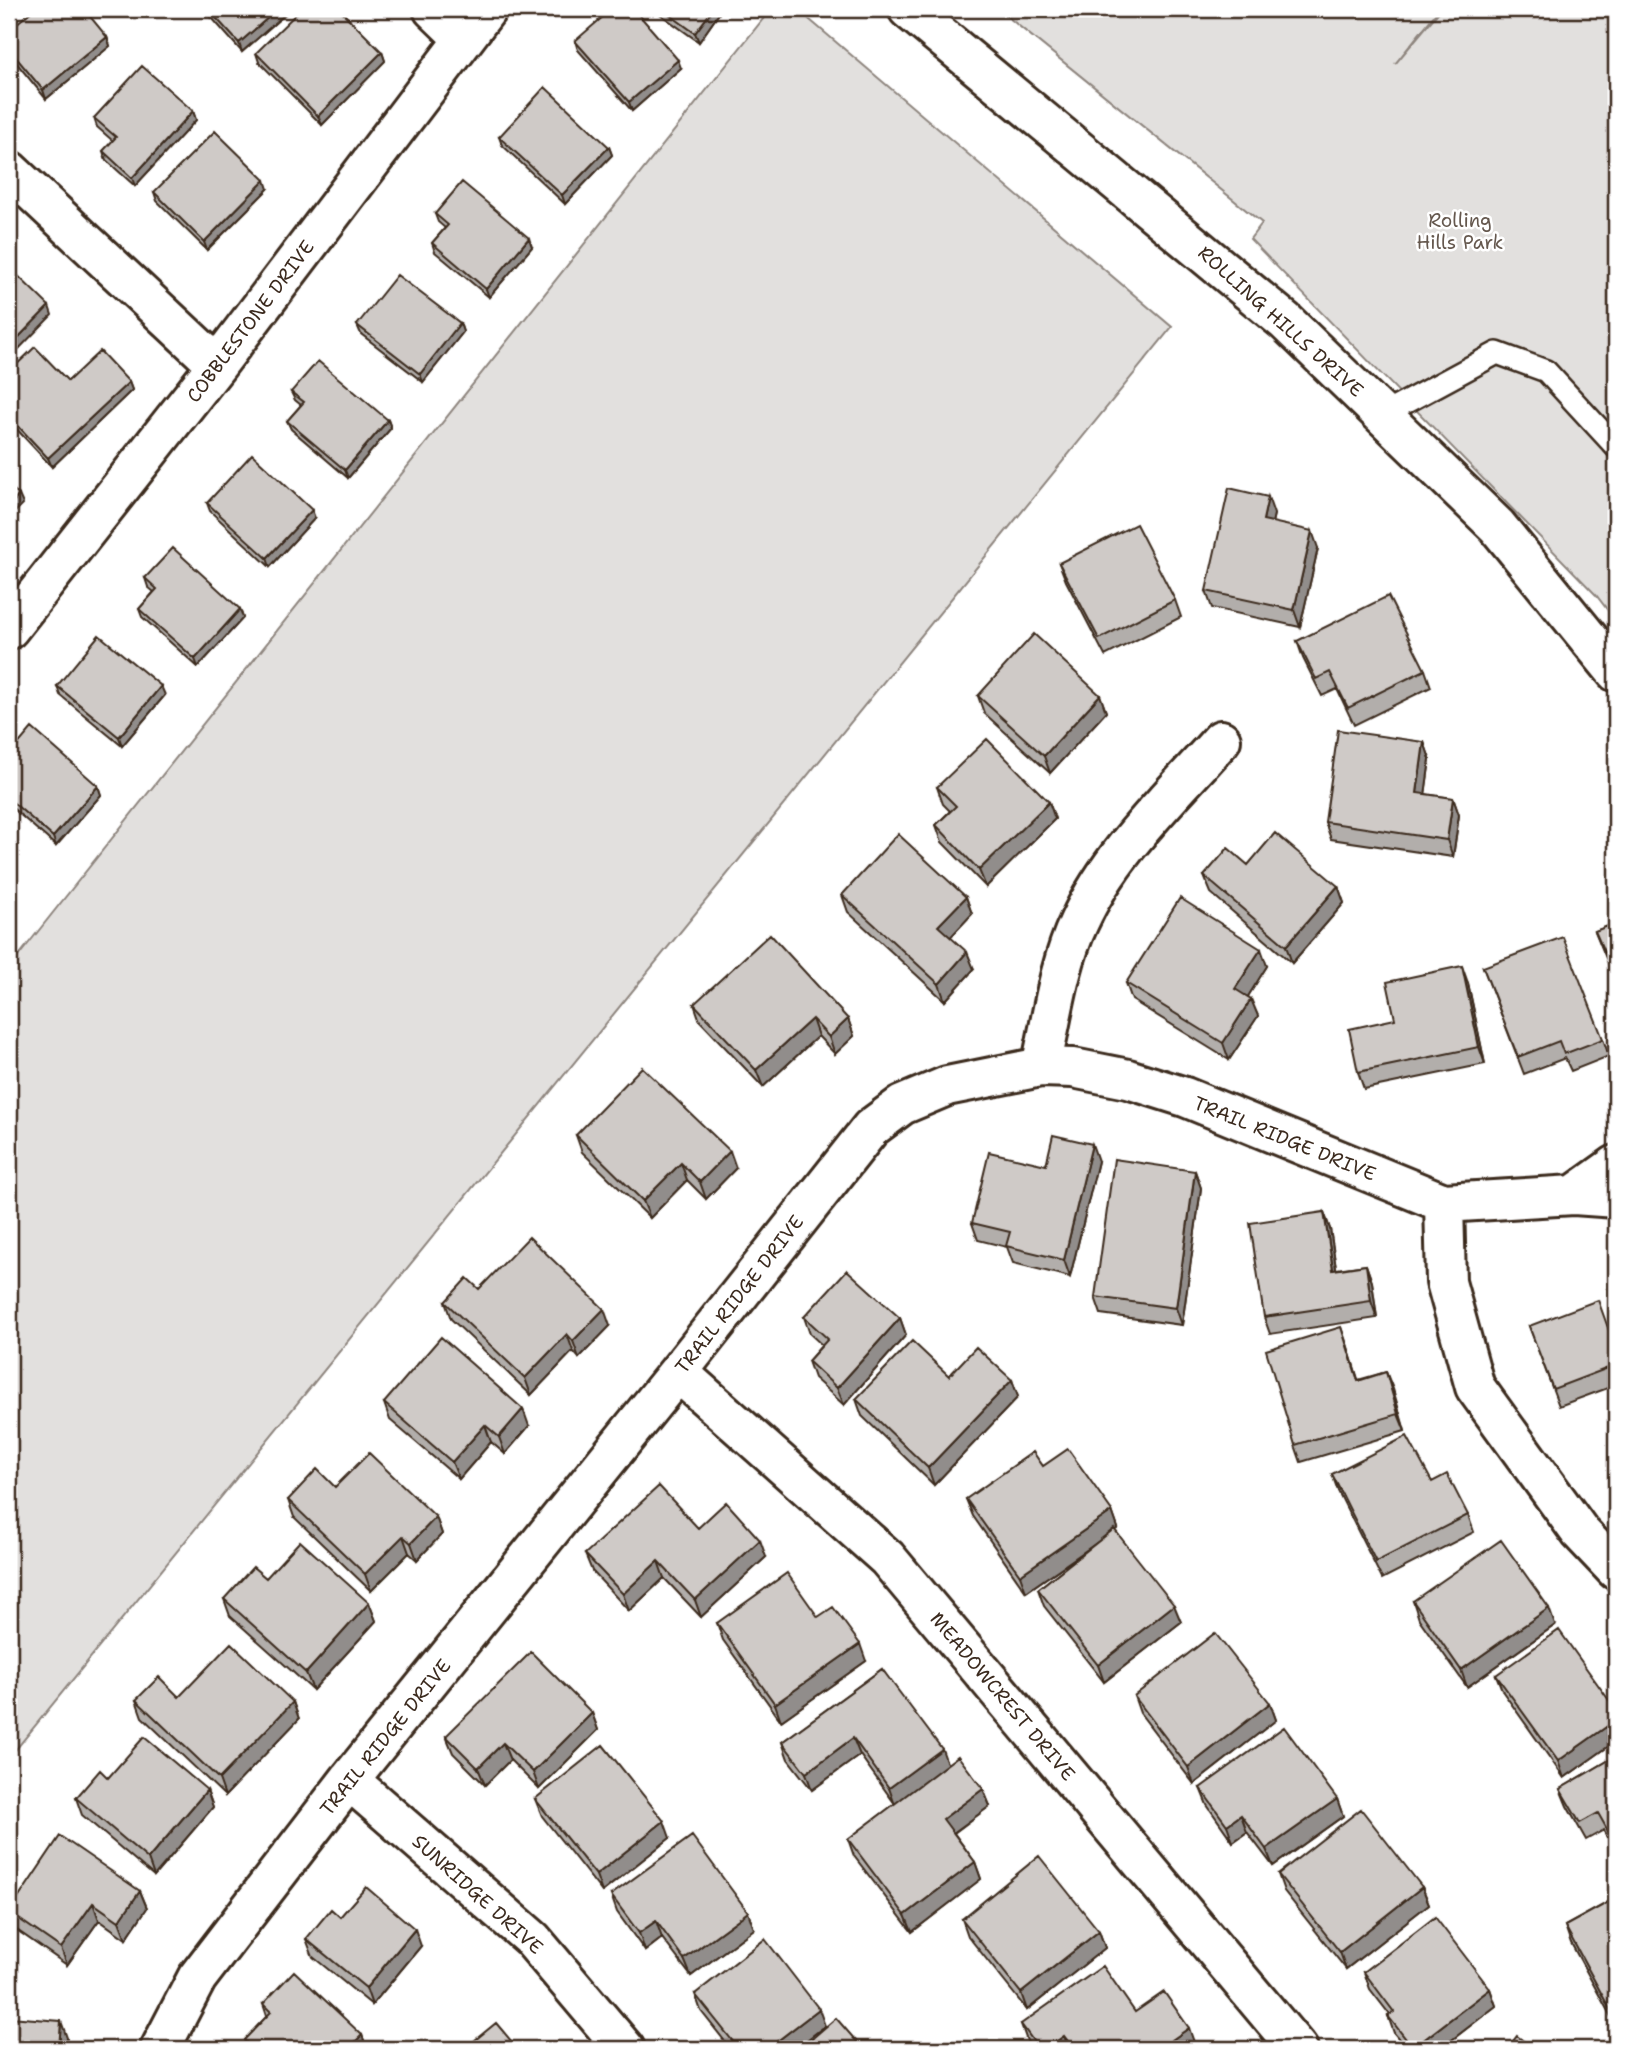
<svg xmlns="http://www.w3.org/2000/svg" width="1625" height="2058" font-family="'Shantell Sans',sans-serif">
<rect width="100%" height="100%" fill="#fff"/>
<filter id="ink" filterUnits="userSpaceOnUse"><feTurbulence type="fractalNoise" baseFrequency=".0143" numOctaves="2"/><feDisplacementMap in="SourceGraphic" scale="14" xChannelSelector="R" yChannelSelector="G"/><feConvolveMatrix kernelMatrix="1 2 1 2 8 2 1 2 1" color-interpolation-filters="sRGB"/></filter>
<g filter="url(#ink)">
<path fill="#e2e0de" stroke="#8e857e" stroke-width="2" d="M 771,9 L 797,9 L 1172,327 L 9,1758 L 9,968 Z
M 998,9 L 1439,9 L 1395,64 L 1441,9 L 1616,9 L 1616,621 L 1596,595 L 1250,239 L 1262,223 Z"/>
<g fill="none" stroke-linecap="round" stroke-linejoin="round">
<defs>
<path id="service" d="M 1384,414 L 1497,353 L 1546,371 L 1616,447"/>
<path id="minor" d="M 433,9 L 464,39
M 9,170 L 217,365
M 9,629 L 217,365 L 487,9
M 1041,1067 C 1052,1019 1058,966 1079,922 C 1111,852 1171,797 1221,740
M 1574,1195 L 1616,1165
M 1444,1203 L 1446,1282 L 1475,1387 L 1580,1532 L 1616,1570
M 678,1372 L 887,1558 L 1298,2049
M 349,1780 L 532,1939 L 625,2049
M 160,2049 L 197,1978 L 349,1780 L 678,1372 L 871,1128 L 902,1105 L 947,1086 L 1041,1067 L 1073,1068 L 1128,1079 L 1185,1097 L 1444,1203 L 1574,1195 L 1616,1198"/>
<path id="tertiary" d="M 908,9 L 1285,321 L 1497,526 L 1616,672"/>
</defs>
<use href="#service" stroke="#3b2a1e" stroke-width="26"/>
<use href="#minor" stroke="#3b2a1e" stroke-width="44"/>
<use href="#tertiary" stroke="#3b2a1e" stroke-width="44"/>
<use href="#service" stroke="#fff" stroke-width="21"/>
<use href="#minor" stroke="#fff" stroke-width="38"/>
<use href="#tertiary" stroke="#fff" stroke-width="38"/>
</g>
<path fill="#b2aeab" stroke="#3b2a1e" stroke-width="2" d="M 204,9 L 291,9 L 242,52 Z
M 653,9 L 722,9 L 699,42 Z
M 9,30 L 107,37 L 110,46 L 46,99 L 9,54 Z
M 575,41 L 681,68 L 632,111 L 578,50 Z
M 382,52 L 385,61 L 322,125 L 259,62 L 256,53 Z
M 193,111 L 196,120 L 135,186 L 106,160 L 103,151 L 113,141 L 97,127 L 94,118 Z
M 499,137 L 609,147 L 612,155 L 565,204 L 502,145 Z
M 268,189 L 207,250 L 157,201 L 154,192 Z
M 435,214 L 532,247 L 489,297 L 435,252 L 432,243 L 445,228 L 438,222 Z
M 460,323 L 463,332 L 423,382 L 361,334 L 357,325 Z
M 9,372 L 68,381 L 129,382 L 132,390 L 52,467 L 9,421 Z
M 291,392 L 388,420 L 391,428 L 348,478 L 291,429 L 287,421 L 301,405 L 295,400 Z
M 207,503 L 315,518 L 270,567 L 210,511 Z
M 1274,514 L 1272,522 L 1318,548 L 1300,627 L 1212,608 L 1206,591 Z
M 1059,563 L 1175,600 L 1181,617 L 1105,656 L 1066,581 Z
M 145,578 L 240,609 L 243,618 L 198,667 L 142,617 L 139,609 L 154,592 L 148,587 Z
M 1297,641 L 1425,670 L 1431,687 L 1354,725 L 1337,689 L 1322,696 L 1303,658 Z
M 57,686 L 165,695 L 122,746 L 60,695 Z
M 1100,695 L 1106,712 L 1050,773 L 984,713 L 978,696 Z
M 1424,742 L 1430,759 L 1425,794 L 1453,798 L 1459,815 L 1453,857 L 1331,839 L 1325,822 Z
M 9,755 L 98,786 L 101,795 L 56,846 L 9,805 Z
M 937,787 L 1049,802 L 1055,819 L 986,887 L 942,842 L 936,825 L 950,811 L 943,804 Z
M 1248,865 L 1338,886 L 1344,903 L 1292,963 L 1211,893 L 1204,876 Z
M 842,895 L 966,897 L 972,914 L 950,937 L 974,969 L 945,1001 L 848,912 Z
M 1616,923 L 1616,983 L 1595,931 Z
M 1267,966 L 1248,996 L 1258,1016 L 1229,1060 L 1132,1000 L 1126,983 Z
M 1483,967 L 1603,1039 L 1609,1056 L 1571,1071 L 1565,1058 L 1524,1074 Z
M 1468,983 L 1485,1064 L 1364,1089 L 1358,1072 L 1395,1019 Z
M 694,1004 L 848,1019 L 854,1036 L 835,1054 L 818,1036 L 763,1087 L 700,1021 Z
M 576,1135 L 736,1168 L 706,1199 L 687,1180 L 650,1218 L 582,1152 Z
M 1098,1161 L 1070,1277 L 1013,1263 L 1007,1247 L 978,1240 L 972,1223 L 1046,1165 Z
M 1195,1171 L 1201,1188 L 1182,1325 L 1101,1314 L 1095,1297 Z
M 1324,1212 L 1330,1229 L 1336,1269 L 1366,1265 L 1372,1282 L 1377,1318 L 1270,1334 L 1264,1317 Z
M 445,1302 L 610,1326 L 579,1358 L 573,1351 L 531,1395 L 451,1319 Z
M 804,1317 L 900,1318 L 906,1335 L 844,1405 L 814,1378 L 808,1361 L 822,1345 L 810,1334 Z
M 1529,1326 L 1616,1350 L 1616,1385 L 1559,1406 Z
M 1347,1344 L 1358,1380 L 1386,1372 L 1405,1431 L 1301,1462 L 1295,1445 Z
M 949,1376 L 1012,1380 L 1018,1397 L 934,1485 L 862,1416 L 856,1399 Z
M 384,1403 L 529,1426 L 505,1454 L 491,1442 L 459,1479 L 390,1420 Z
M 1043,1466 L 1112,1511 L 1118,1528 L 1115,1530 L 1181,1622 L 1104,1682 L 1044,1606 L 1038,1589 L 1098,1542 L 1026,1592 L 973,1516 L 966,1499 Z
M 1332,1474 L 1432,1482 L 1468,1515 L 1474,1532 L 1382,1579 L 1338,1491 Z
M 335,1487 L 436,1517 L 442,1534 L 417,1560 L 409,1553 L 371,1591 L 294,1517 L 288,1500 Z
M 698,1528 L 766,1557 L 701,1617 L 664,1578 L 629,1611 L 592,1571 L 585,1554 Z
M 224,1599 L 369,1603 L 376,1621 L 313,1690 L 230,1616 Z
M 1413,1601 L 1555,1625 L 1467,1687 L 1419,1619 Z
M 818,1617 L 866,1661 L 781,1721 L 723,1640 L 717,1623 Z
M 882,1669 L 947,1764 L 983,1789 L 990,1806 L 954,1833 L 975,1862 L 981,1879 L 912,1932 L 854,1856 L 848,1839 L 895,1804 L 860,1755 L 812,1790 L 788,1759 L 782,1742 Z
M 1496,1675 L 1616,1710 L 1616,1741 L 1564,1778 L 1503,1692 Z
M 1134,1696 L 1270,1703 L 1276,1720 L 1194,1784 L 1140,1713 Z
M 179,1697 L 293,1702 L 299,1719 L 225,1796 L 142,1717 L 136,1700 Z
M 592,1713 L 598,1730 L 539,1789 L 510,1760 L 485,1785 L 453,1753 L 446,1736 Z
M 1616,1756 L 1616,1851 L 1604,1830 L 1586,1840 L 1567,1806 L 1560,1789 Z
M 108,1778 L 207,1790 L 213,1807 L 154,1876 L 82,1815 L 76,1798 Z
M 1200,1788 L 1337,1799 L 1343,1816 L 1273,1866 L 1247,1832 L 1233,1842 L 1207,1805 Z
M 535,1799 L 670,1838 L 602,1892 L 542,1816 Z
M 1278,1874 L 1422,1887 L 1429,1904 L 1346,1969 L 1284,1891 Z
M 140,1891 L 147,1908 L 126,1939 L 99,1920 L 67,1965 L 14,1928 L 9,1913 L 9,1910 Z
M 611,1895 L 754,1929 L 691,1976 L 662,1938 L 645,1951 L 617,1912 Z
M 1616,1898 L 1616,2026 L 1571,1943 L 1565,1926 Z
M 340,1917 L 421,1946 L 372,2005 L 313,1957 L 306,1939 Z
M 962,1919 L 1099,1931 L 1105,1948 L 1027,2010 L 968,1936 Z
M 1364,1972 L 1490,1989 L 1496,2006 L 1440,2049 L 1407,2049 L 1394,2033 L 1388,2016 L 1390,2015 L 1370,1989 Z
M 695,1994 L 825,2026 L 795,2049 L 731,2049 L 701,2011 Z
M 263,2004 L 362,2035 L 367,2049 L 247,2049 L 244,2040 L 267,2016 Z
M 1135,2012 L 1195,2045 L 1189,2049 L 1033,2049 L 1027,2041 L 1021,2024 Z"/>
<path fill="#918d8b" stroke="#3b2a1e" stroke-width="2" d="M 278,9 L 291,9 L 242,52 L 239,43 Z
M 713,9 L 722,9 L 699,42 L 695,33 Z
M 107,37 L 110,46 L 46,99 L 43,90 Z
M 382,52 L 385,61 L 322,125 L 318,116 Z
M 678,60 L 681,68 L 632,111 L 629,102 Z
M 193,111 L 196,120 L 135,186 L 132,178 Z
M 609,147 L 612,155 L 565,204 L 562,195 Z
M 265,180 L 268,189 L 207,250 L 204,242 Z
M 529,238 L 532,247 L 489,297 L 486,289 Z
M 49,306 L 52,315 L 9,359 L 9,347 Z
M 460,323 L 463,332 L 423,382 L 420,374 Z
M 129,382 L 132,390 L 52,467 L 48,458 Z
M 388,420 L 391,428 L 348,478 L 345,470 Z
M 19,495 L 23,504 L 9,518 L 9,507 Z
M 1268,497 L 1274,514 L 1269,537 L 1263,520 Z
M 312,510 L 315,518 L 270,567 L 267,558 Z
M 1312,531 L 1318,548 L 1300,627 L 1294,610 Z
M 240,609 L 243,618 L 198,667 L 195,659 Z
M 161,686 L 165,695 L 122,746 L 119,737 Z
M 1100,695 L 1106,712 L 1050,773 L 1044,756 Z
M 1424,742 L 1430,759 L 1423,810 L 1417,793 Z
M 98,786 L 101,795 L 56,846 L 53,837 Z
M 1453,798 L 1459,815 L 1453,857 L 1447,840 Z
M 1049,802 L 1055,819 L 986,887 L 979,870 Z
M 1338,886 L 1344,903 L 1292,963 L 1286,946 Z
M 966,897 L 972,914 L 945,943 L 938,926 Z
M 1261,949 L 1267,966 L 1242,1006 L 1235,989 Z
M 967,952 L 974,969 L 945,1001 L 939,984 Z
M 1462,966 L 1468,983 L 1485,1064 L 1479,1047 Z
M 1251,999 L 1258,1016 L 1229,1060 L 1223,1043 Z
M 812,1019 L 818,1036 L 763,1087 L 756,1070 Z
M 848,1019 L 854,1036 L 835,1054 L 829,1037 Z
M 1092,1144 L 1098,1161 L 1070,1277 L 1064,1260 Z
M 730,1151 L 736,1168 L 706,1199 L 700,1182 Z
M 681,1163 L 687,1180 L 650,1218 L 643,1201 Z
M 1195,1171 L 1201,1188 L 1182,1325 L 1176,1308 Z
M 1324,1212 L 1330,1229 L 1339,1287 L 1333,1270 Z
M 1366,1265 L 1372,1282 L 1377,1318 L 1371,1301 Z
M 604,1309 L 610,1326 L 579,1358 L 573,1341 Z
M 900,1318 L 906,1335 L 844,1405 L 837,1388 Z
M 1341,1327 L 1347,1344 L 1364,1398 L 1358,1381 Z
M 567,1334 L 573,1351 L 531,1395 L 525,1378 Z
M 1386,1372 L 1393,1389 L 1405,1431 L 1398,1414 Z
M 1012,1380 L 1018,1397 L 934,1485 L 928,1468 Z
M 523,1409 L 529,1426 L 505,1454 L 499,1437 Z
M 485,1425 L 491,1442 L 459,1479 L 452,1462 Z
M 1112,1511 L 1118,1528 L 1026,1592 L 1020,1575 Z
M 436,1517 L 442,1534 L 417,1560 L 411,1543 Z
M 403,1536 L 409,1553 L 371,1591 L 365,1574 Z
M 760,1540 L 766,1557 L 701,1617 L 695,1600 Z
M 658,1561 L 664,1578 L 629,1611 L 623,1594 Z
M 369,1603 L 376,1621 L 313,1690 L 306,1673 Z
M 1174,1605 L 1181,1622 L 1104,1682 L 1098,1665 Z
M 1549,1608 L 1555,1625 L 1467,1687 L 1461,1670 Z
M 860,1644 L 866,1661 L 781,1721 L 775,1704 Z
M 293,1702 L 299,1719 L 225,1796 L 219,1779 Z
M 1270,1703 L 1276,1720 L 1194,1784 L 1188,1767 Z
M 592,1713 L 598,1730 L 539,1789 L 533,1772 Z
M 1616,1720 L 1616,1741 L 1564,1778 L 1558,1761 Z
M 853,1738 L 860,1755 L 812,1790 L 806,1773 Z
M 503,1743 L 510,1760 L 485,1785 L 478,1768 Z
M 942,1749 L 948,1766 L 895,1805 L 889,1788 Z
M 983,1789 L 990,1806 L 949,1836 L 943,1819 Z
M 207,1790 L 213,1807 L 154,1876 L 148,1859 Z
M 1337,1799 L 1343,1816 L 1273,1866 L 1266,1849 Z
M 1241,1815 L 1247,1832 L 1233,1842 L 1227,1825 Z
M 664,1821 L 670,1838 L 602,1892 L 596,1875 Z
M 975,1862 L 981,1879 L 912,1932 L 905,1915 Z
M 1422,1887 L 1429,1904 L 1346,1969 L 1340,1952 Z
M 140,1891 L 147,1908 L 126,1939 L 119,1921 Z
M 93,1903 L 99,1920 L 67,1965 L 61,1948 Z
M 748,1912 L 754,1929 L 691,1976 L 684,1959 Z
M 656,1921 L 662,1938 L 645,1951 L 639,1933 Z
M 415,1929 L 421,1946 L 372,2005 L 366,1988 Z
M 1099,1931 L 1105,1948 L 1027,2010 L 1021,1993 Z
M 1490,1989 L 1496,2006 L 1440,2049 L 1414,2049 L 1413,2048 Z
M 819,2009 L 825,2026 L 795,2049 L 767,2049 Z
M 61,2021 L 67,2038 L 66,2049 L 59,2049 Z
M 1189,2028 L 1195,2045 L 1189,2049 L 1159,2049 Z
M 362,2035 L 367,2049 L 348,2049 Z
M 1064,2036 L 1069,2049 L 1046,2049 Z"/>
<path fill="#cfcac7" stroke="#3b2a1e" stroke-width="2" d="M 34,9 L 84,9 L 107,37 L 43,90 L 9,49 L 9,30 Z
M 208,9 L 278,9 L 239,43 Z
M 301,9 L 339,9 L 382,52 L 318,116 L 256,53 Z
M 612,9 L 634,9 L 678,60 L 629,102 L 575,41 Z
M 662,9 L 713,9 L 695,33 Z
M 142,66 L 193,111 L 132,178 L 103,151 L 116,137 L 94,118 Z
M 545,87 L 609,147 L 562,195 L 499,137 Z
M 215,131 L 265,180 L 204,242 L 154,192 Z
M 462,182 L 529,238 L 486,289 L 432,243 L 448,225 L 435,214 Z
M 9,267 L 49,306 L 9,347 Z
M 397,275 L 460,323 L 420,374 L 357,325 Z
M 35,347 L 68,381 L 100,351 L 129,382 L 48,458 L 9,416 L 9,372 Z
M 318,361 L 388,420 L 345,470 L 287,421 L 304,402 L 291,392 Z
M 252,454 L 312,510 L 267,558 L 207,503 Z
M 9,485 L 19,495 L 9,507 Z
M 1229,488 L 1268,497 L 1263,520 L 1312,531 L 1294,610 L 1206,591 Z
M 1136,524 L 1175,600 L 1099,639 L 1059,563 Z
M 173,548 L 240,609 L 195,659 L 139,609 L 157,589 L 145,578 Z
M 1388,596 L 1425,670 L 1348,708 L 1330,672 L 1316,679 L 1297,641 Z
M 1034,634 L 1100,695 L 1044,756 L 978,696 Z
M 99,635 L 161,686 L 119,737 L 57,686 Z
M 32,728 L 98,786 L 53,837 L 9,799 L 9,755 Z
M 1338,730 L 1424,742 L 1417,793 L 1453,798 L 1447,840 L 1325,822 Z
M 987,739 L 1049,802 L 979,870 L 936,825 L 956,806 L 937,787 Z
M 1275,833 L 1338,886 L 1286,946 L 1204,876 L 1228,848 L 1248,865 Z
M 898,834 L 966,897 L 938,926 L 967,952 L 939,984 L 842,895 Z
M 1180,898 L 1261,949 L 1235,989 L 1251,999 L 1223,1043 L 1126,983 Z
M 1616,923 L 1616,980 L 1595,931 Z
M 770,934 L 848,1019 L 829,1037 L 812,1019 L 756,1070 L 694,1004 Z
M 1563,937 L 1603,1039 L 1564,1054 L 1559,1041 L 1518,1057 L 1483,967 Z
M 1462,966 L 1479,1047 L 1358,1072 L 1349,1029 L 1395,1019 L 1387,982 Z
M 642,1067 L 730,1151 L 700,1182 L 681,1163 L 643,1201 L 576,1135 Z
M 1053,1135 L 1092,1144 L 1064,1260 L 1006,1246 L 1010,1232 L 972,1223 L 989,1152 L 1046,1165 Z
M 1114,1159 L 1195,1171 L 1176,1308 L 1095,1297 Z
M 1324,1212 L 1333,1270 L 1366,1265 L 1371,1301 L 1264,1317 L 1250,1223 Z
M 529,1237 L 604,1309 L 573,1341 L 567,1334 L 525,1378 L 445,1302 L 467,1278 L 479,1289 Z
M 847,1270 L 900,1318 L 837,1388 L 808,1361 L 828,1339 L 804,1317 Z
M 1598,1300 L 1616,1350 L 1616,1365 L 1553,1389 L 1529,1326 Z
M 1341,1327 L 1358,1381 L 1386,1372 L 1398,1414 L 1295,1445 L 1266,1350 Z
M 441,1337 L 523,1409 L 499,1437 L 485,1425 L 452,1462 L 384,1403 Z
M 912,1341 L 949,1376 L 976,1347 L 1012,1380 L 928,1468 L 856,1399 Z
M 1407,1436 L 1432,1482 L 1447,1474 L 1468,1515 L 1376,1562 L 1332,1474 Z
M 1068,1449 L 1112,1511 L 1020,1575 L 966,1499 L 1033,1452 L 1043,1466 Z
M 369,1453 L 436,1517 L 411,1543 L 403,1536 L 365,1574 L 288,1500 L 317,1469 L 335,1487 Z
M 659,1486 L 698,1528 L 726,1502 L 760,1540 L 695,1600 L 658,1561 L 623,1594 L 585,1554 Z
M 1114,1529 L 1174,1605 L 1098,1665 L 1038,1589 Z
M 1501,1540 L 1549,1608 L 1461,1670 L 1413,1601 Z
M 300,1541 L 369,1603 L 306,1673 L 224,1599 L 253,1567 L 266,1578 Z
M 787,1573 L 818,1617 L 833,1607 L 860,1644 L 775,1704 L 717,1623 Z
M 1559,1630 L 1616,1710 L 1616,1720 L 1558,1761 L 1496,1675 Z
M 1215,1633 L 1270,1703 L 1188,1767 L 1134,1696 Z
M 231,1643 L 293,1702 L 219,1779 L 136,1700 L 159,1677 L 179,1697 Z
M 531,1652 L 592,1713 L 533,1772 L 503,1743 L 478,1768 L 446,1736 Z
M 882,1669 L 942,1749 L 889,1788 L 853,1738 L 806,1773 L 782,1742 Z
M 1284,1727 L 1337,1799 L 1266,1849 L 1241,1815 L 1227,1825 L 1200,1788 Z
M 144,1737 L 207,1790 L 148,1859 L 76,1798 L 100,1770 L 108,1778 Z
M 603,1745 L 664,1821 L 596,1875 L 535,1799 Z
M 958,1756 L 983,1789 L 943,1819 L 975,1862 L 905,1915 L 848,1839 Z
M 1616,1756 L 1616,1845 L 1598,1813 L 1580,1823 L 1560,1789 Z
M 1361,1809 L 1422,1887 L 1340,1952 L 1278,1874 Z
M 60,1836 L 140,1891 L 119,1921 L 93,1903 L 61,1948 L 9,1912 Z
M 692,1836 L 748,1912 L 684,1959 L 656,1921 L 639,1933 L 611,1895 Z
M 1039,1856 L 1099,1931 L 1021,1993 L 962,1919 Z
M 366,1887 L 415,1929 L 366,1988 L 306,1939 L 331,1909 L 340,1917 Z
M 1616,1898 L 1616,2013 L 1613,2015 L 1565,1926 Z
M 1435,1917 L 1490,1989 L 1413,2048 L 1388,2016 L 1394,2012 L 1364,1972 Z
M 765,1939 L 819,2009 L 767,2049 L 739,2049 L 695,1994 Z
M 1103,1966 L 1135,2012 L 1164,1992 L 1189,2028 L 1159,2049 L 1074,2049 L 1064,2036 L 1046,2049 L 1039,2049 L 1021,2024 Z
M 294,1971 L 362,2035 L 348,2049 L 253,2049 L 244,2040 L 271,2012 L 263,2004 Z
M 9,2017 L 61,2021 L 59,2049 L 9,2049 Z
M 836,2018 L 863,2049 L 800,2049 Z
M 496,2023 L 518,2049 L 464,2049 Z
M 1517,2036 L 1534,2049 L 1507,2049 Z"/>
</g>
<g text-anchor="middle" stroke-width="5" stroke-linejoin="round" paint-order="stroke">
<g font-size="19" fill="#65584e" stroke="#fff">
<text x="1460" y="227">Rolling<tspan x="1460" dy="22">Hills Park</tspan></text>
</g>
<g font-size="19" fill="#3b2a1e" stroke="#fff">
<text transform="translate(250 321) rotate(-53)" y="7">COBBLESTONE DRIVE</text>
<text transform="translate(1281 321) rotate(42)" y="7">ROLLING HILLS DRIVE</text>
<text transform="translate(1285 1138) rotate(22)" y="7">TRAIL RIDGE DRIVE</text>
<text transform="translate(739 1294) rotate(-52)" y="7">TRAIL RIDGE DRIVE</text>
<text transform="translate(1003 1696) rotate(50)" y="7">MEADOWCREST DRIVE</text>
<text transform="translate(385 1737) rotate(-51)" y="7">TRAIL RIDGE DRIVE</text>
<text transform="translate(478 1894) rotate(42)" y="7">SUNRIDGE DRIVE</text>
</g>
</g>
<rect width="1625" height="2058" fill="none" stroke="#fff" stroke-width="35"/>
<rect x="18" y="18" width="1590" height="2023" fill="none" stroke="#3b2a1e" stroke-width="2.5" filter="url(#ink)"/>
</svg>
